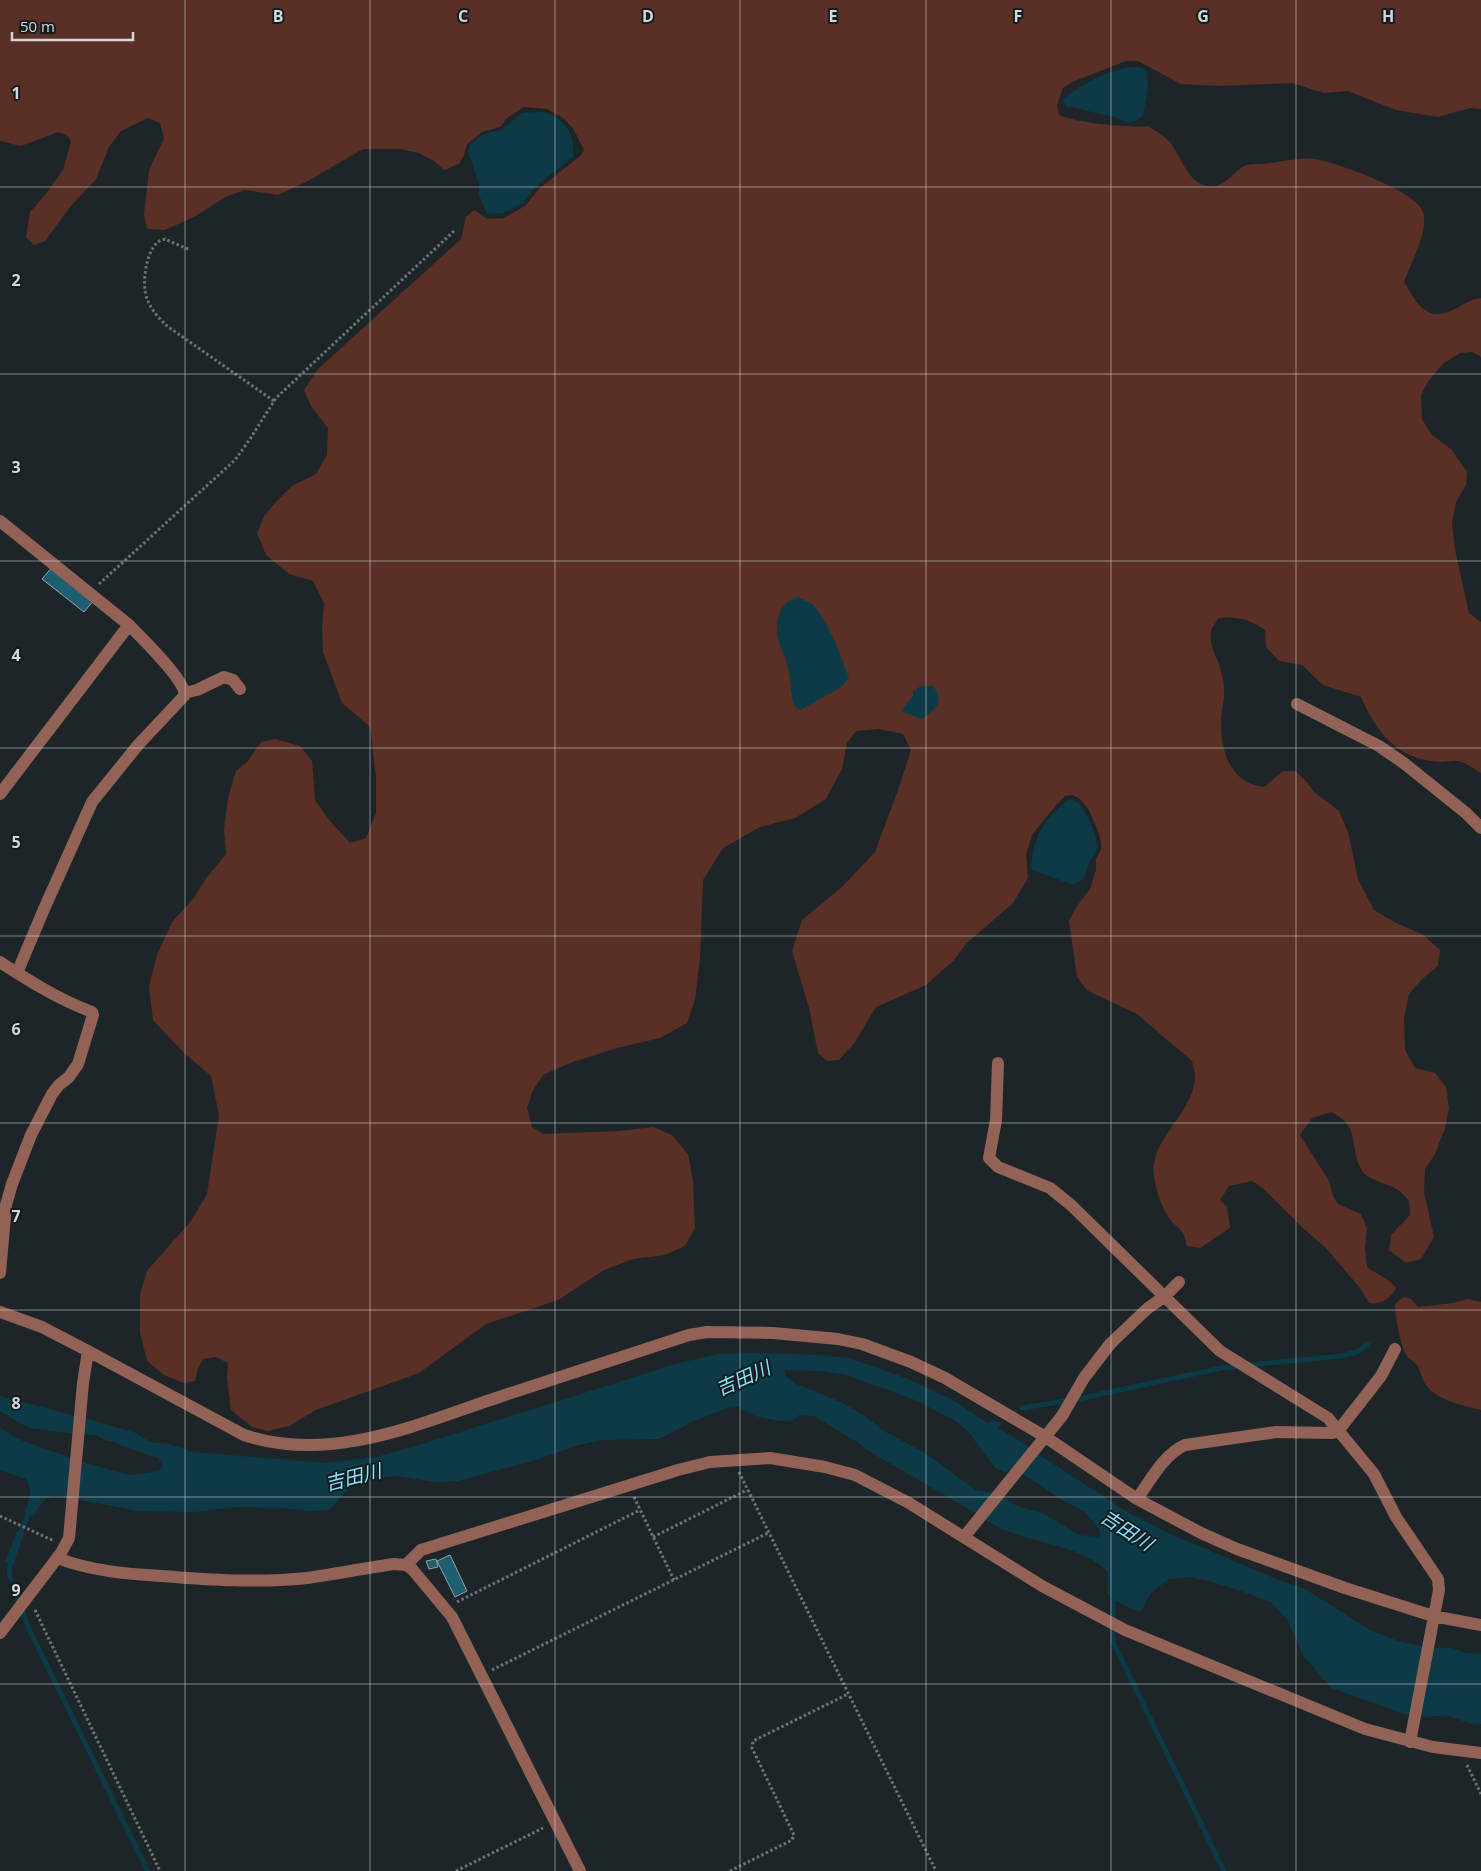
<svg xmlns="http://www.w3.org/2000/svg" width="1481" height="1871" font-family="'Open Sans','Noto Sans JP',sans-serif">
<rect width="100%" height="100%" fill="#1d2528"/>
<path fill="#5a3026" d="M 0,0 L 1481,0 L 1481,109 L 1470,108 L 1438,117 L 1396,110 L 1348,91 L 1324,93 L 1292,83 L 1221,86 L 1181,84 L 1138,61 L 1126,61 L 1072,82 L 1063,88 L 1057,105 L 1059,115 C 1077,123 1129,128 1148,126 C 1156,131 1166,137 1172,145 C 1182,159 1188,183 1208,186 C 1225,189 1233,171 1246,165 C 1250,164 1257,164 1261,164 C 1276,163 1301,157 1314,159 C 1336,162 1413,190 1422,210 C 1431,228 1410,264 1404,282 C 1417,303 1426,324 1455,309 C 1464,304 1472,299 1481,298 L 1481,357 L 1472,352 L 1460,353 L 1444,363 L 1429,380 L 1421,395 L 1422,419 L 1431,434 L 1452,450 L 1467,472 L 1466,485 L 1456,502 L 1452,523 L 1455,550 L 1469,613 L 1481,622 L 1481,773 C 1474,769 1464,761 1457,761 C 1451,760 1446,762 1441,762 C 1397,760 1377,733 1361,697 L 1323,685 L 1302,665 L 1279,661 L 1266,647 L 1265,630 C 1251,620 1237,616 1219,618 C 1217,622 1212,626 1211,631 C 1208,645 1218,658 1221,671 C 1223,677 1224,684 1224,690 C 1225,700 1221,711 1221,721 C 1221,752 1230,783 1264,787 L 1283,771 L 1295,771 L 1306,781 L 1314,792 L 1339,811 L 1348,832 L 1358,879 L 1374,910 L 1396,923 L 1422,934 L 1440,950 L 1438,966 L 1422,979 L 1409,994 L 1404,1018 L 1405,1050 L 1415,1068 L 1435,1073 L 1446,1087 L 1449,1108 L 1445,1128 L 1435,1154 L 1425,1169 L 1424,1192 L 1434,1237 L 1421,1259 L 1406,1263 L 1389,1250 L 1391,1235 L 1410,1215 L 1409,1201 C 1406,1197 1402,1193 1398,1190 C 1386,1182 1366,1181 1360,1167 C 1349,1143 1360,1125 1331,1112 L 1312,1118 L 1300,1135 L 1329,1181 L 1333,1196 L 1338,1204 L 1361,1214 L 1367,1229 L 1365,1249 L 1367,1267 C 1377,1275 1389,1278 1396,1288 C 1390,1299 1382,1305 1369,1303 L 1360,1288 L 1326,1248 L 1304,1229 L 1264,1189 L 1252,1181 L 1229,1186 L 1220,1200 L 1227,1207 L 1230,1228 L 1200,1248 L 1187,1246 C 1183,1224 1176,1230 1167,1215 C 1160,1204 1151,1175 1154,1163 C 1160,1132 1191,1112 1195,1080 C 1196,1074 1193,1067 1192,1061 L 1137,1014 L 1088,991 L 1077,977 L 1069,921 L 1077,906 L 1090,889 L 1096,870 L 1096,860 L 1101,849 L 1101,842 L 1098,831 L 1089,810 L 1079,798 L 1072,795 L 1065,796 L 1056,805 L 1032,835 L 1026,854 L 1028,878 L 1013,903 L 966,944 L 954,960 L 926,985 L 876,1007 L 855,1042 L 839,1060 L 827,1061 L 818,1053 L 809,1008 L 792,951 L 802,920 L 843,886 L 875,852 L 899,787 L 911,750 L 903,734 L 879,729 L 856,731 L 847,743 L 842,769 L 826,799 L 795,818 L 760,827 L 723,848 L 703,880 L 700,958 L 695,1000 L 687,1023 L 660,1038 L 617,1048 L 570,1063 L 543,1075 L 533,1090 L 527,1108 L 532,1127 L 543,1134 L 619,1131 L 653,1127 L 672,1135 L 688,1154 L 693,1181 L 695,1228 L 685,1246 L 665,1255 L 633,1259 L 604,1270 L 558,1300 L 486,1324 L 419,1373 L 316,1410 L 289,1426 L 268,1431 L 252,1427 L 231,1410 L 227,1378 L 228,1363 L 216,1357 L 203,1359 L 198,1368 L 195,1381 L 184,1383 L 164,1375 L 147,1361 L 140,1333 L 140,1294 L 147,1271 L 191,1221 L 207,1194 L 219,1115 L 211,1076 L 183,1052 L 153,1020 L 149,987 L 157,955 L 172,922 L 193,899 L 207,877 L 226,854 L 224,829 L 228,798 L 236,771 L 247,762 L 261,742 L 275,739 L 300,746 L 312,761 L 315,800 L 330,821 L 350,843 L 366,838 L 376,813 L 376,776 L 370,727 L 342,703 L 323,652 L 322,628 L 324,603 L 313,581 L 289,574 L 266,555 L 257,533 L 264,516 L 276,502 L 292,486 L 316,474 L 327,455 L 328,428 L 311,406 L 304,390 L 318,369 L 461,239 L 466,217 L 474,210 L 487,219 L 504,218 L 525,206 L 539,189 L 581,155 L 584,150 L 573,128 L 563,118 L 547,109 L 524,107 L 507,118 L 500,127 L 482,132 L 467,144 L 464,155 L 459,164 L 444,170 L 434,161 L 419,153 L 399,149 L 363,149 L 306,182 L 278,195 L 245,190 L 225,197 L 196,216 L 165,230 L 147,229 L 144,214 L 149,170 L 164,138 L 160,123 L 148,118 L 121,131 L 109,147 L 96,179 L 70,207 L 45,241 L 34,245 L 26,237 L 30,212 L 45,195 L 63,170 L 71,142 L 67,135 L 58,132 L 21,146 L 0,141 Z
M 1403,1297 L 1411,1299 L 1418,1307 L 1453,1303 L 1468,1299 L 1481,1302 L 1481,1410 C 1462,1405 1438,1401 1426,1385 C 1421,1379 1421,1369 1416,1364 C 1413,1361 1409,1359 1407,1356 C 1401,1348 1395,1315 1395,1304 Z"/>
<path fill="#0c3b47" d="M 1130,67 L 1140,67 L 1146,70 L 1148,86 L 1143,116 L 1134,122 L 1128,123 C 1114,115 1106,116 1092,112 C 1083,110 1077,107 1068,107 L 1063,102 L 1064,98 C 1084,83 1105,72 1130,67 Z
M 522,113 C 530,113 540,111 546,113 C 567,119 575,137 573,157 L 536,186 L 523,203 L 503,213 L 487,214 L 479,195 L 479,184 L 468,151 L 470,145 L 482,135 L 501,130 Z
M 798,597 C 802,599 808,601 812,604 C 827,618 842,658 849,678 L 840,688 L 800,710 L 795,707 C 790,694 791,681 788,668 C 787,659 781,651 779,642 C 774,625 778,601 798,597 Z
M 921,686 L 933,686 C 946,702 935,709 922,719 L 901,711 L 913,696 L 913,691 Z
M 1070,799 C 1073,800 1075,801 1077,802 C 1086,809 1098,838 1097,848 C 1096,855 1090,859 1088,865 C 1084,878 1087,878 1073,885 L 1031,869 C 1033,837 1044,817 1070,799 Z
M 755,1353 L 803,1354 L 849,1358 L 906,1378 L 951,1399 L 988,1423 L 995,1420 L 1002,1424 L 998,1428 L 1031,1448 L 1013,1471 L 1004,1472 L 995,1468 L 967,1430 L 954,1420 L 915,1400 L 847,1375 L 819,1371 L 785,1370 L 785,1375 L 794,1383 L 841,1402 L 865,1416 L 882,1430 L 925,1453 L 976,1490 L 996,1493 L 979,1515 L 872,1453 L 854,1440 L 814,1416 L 799,1415 L 793,1420 L 781,1421 L 755,1416 L 738,1407 L 728,1408 L 694,1421 L 659,1439 L 602,1440 L 575,1446 L 536,1460 L 458,1481 L 436,1482 L 396,1476 L 364,1480 L 353,1484 L 329,1510 L 310,1511 L 281,1508 L 236,1507 L 195,1512 L 138,1511 L 75,1499 L 78,1461 L 130,1475 L 160,1471 L 163,1466 L 158,1458 L 122,1446 L 115,1442 L 106,1441 L 97,1435 L 80,1435 L 81,1417 L 136,1433 L 150,1442 L 169,1444 L 193,1452 L 327,1463 L 376,1457 L 416,1446 L 679,1363 L 718,1354 Z
M 0,1396 L 79,1417 L 77,1434 L 29,1428 L 0,1411 Z
M 0,1428 L 18,1439 L 74,1459 L 71,1498 C 49,1493 44,1496 34,1516 L 25,1512 C 29,1499 33,1491 26,1479 L 0,1470 Z
M 1035,1452 L 1124,1510 L 1168,1533 L 1276,1579 L 1305,1589 L 1370,1630 L 1401,1642 L 1426,1647 L 1411,1716 L 1331,1688 L 1303,1655 L 1287,1619 L 1272,1603 L 1244,1592 L 1209,1581 L 1189,1577 L 1169,1579 L 1152,1592 L 1147,1599 L 1142,1612 C 1128,1609 1118,1602 1107,1594 L 1108,1572 C 1077,1540 1014,1544 982,1517 L 1000,1495 L 1017,1506 L 1043,1513 L 1079,1535 L 1098,1537 L 1100,1535 L 1099,1529 L 1085,1512 L 1060,1499 L 1038,1483 L 1018,1472 Z
M 17,1531 L 24,1534 L 13,1566 L 5,1562 Z
M 1428,1648 L 1452,1648 L 1466,1653 L 1481,1654 L 1481,1724 C 1467,1725 1458,1717 1445,1716 C 1435,1715 1426,1718 1416,1716 Z"/>
<g fill="none" stroke-linecap="round" stroke-linejoin="round">
<path stroke="#0c3b47" stroke-width="5" d="M 1249,1365 L 1340,1356 L 1354,1353 L 1368,1345
M 1022,1408 L 1078,1399 L 1222,1368 L 1240,1366
M 19,1538 L 30,1509
M 11,1579 L 9,1573 L 11,1558
M 15,1592 L 29,1629 L 148,1871
M 1117,1595 L 1113,1602 L 1113,1642 L 1224,1871"/>
</g>
<path fill="#1d5f71" stroke="#96a0a4" d="M 53,566 L 95,599 L 84,612 L 42,579 Z
M 450,1555 L 467,1591 L 455,1597 L 437,1561 Z
M 436,1559 L 438,1567 L 429,1569 L 426,1561 Z"/>
<g fill="none" stroke-linecap="round" stroke-linejoin="round">
<path stroke="#6d7477" stroke-width="3" stroke-dasharray="2.5 2.5" stroke-linecap="butt" d="M 188,249 L 165,239 C 163,240 160,240 158,242 C 145,253 141,287 148,301 C 152,311 160,319 167,326 L 274,401
M 99,584 L 235,460 L 250,439 L 276,398 L 454,231
M 739,1472 L 936,1871
M 634,1497 L 674,1580
M 0,1516 L 54,1541
M 653,1537 L 747,1490
M 457,1602 L 640,1510
M 35,1610 L 160,1871
M 492,1670 L 768,1533
M 1467,1765 L 1481,1794
M 456,1871 L 543,1828
M 730,1871 L 792,1840 L 794,1835 L 752,1748 L 753,1741 L 848,1694"/>
<path stroke="#936257" stroke-width="12" d="M 0,521 L 129,625 L 0,794
M 184,693 L 197,690 L 224,677 L 233,680 L 240,689
M 1297,704 L 1379,746 L 1405,764 L 1466,813 L 1481,828
M 0,962 C 31,982 58,999 92,1012 L 93,1015 L 78,1064 L 69,1077 L 59,1085 L 52,1094 L 31,1135 L 12,1184 L 6,1205 L 0,1273
M 17,973 L 44,909 L 92,802 L 138,745 L 185,695 C 184,679 141,637 129,625
M 998,1063 L 996,1120 L 989,1158 L 998,1167 L 1050,1188 L 1071,1205 L 1220,1351 L 1328,1418 L 1374,1474 L 1396,1517 L 1438,1579 L 1439,1590 L 1410,1742
M 0,1312 L 42,1327 L 88,1351 L 244,1435 C 332,1465 422,1422 505,1395 C 566,1375 628,1355 689,1335 L 707,1332 L 773,1333 L 838,1339 L 862,1344 L 911,1362 L 945,1378 L 1044,1436 L 1137,1499 L 1201,1533 L 1237,1549 L 1345,1588 L 1433,1616 L 1481,1625
M 1137,1499 C 1151,1480 1163,1455 1185,1445 L 1276,1432 L 1332,1433 L 1338,1431 L 1381,1376 L 1395,1349
M 964,1537 L 1062,1416 L 1084,1378 L 1110,1344 L 1148,1308 L 1164,1297 L 1179,1282
M 57,1558 C 91,1571 127,1574 162,1576 C 210,1580 259,1583 307,1578 C 336,1574 365,1568 394,1564 L 406,1565 L 412,1569 L 452,1617 L 580,1871
M 406,1565 L 421,1550 L 678,1470 L 710,1462 L 770,1458 L 825,1467 L 855,1475 L 909,1503 L 1042,1586 L 1125,1630 L 1365,1729 L 1433,1747 L 1481,1753
M 0,1633 L 61,1553 L 69,1538 L 83,1383 L 88,1351"/>
</g>
<path fill="none" stroke="#d3d8da" stroke-width="1" stroke-opacity="0.55" d="M 185,0 L 185,1871M 370,0 L 370,1871M 555,0 L 555,1871M 740,0 L 740,1871M 926,0 L 926,1871M 1111,0 L 1111,1871M 1296,0 L 1296,1871M 0,187 L 1481,187M 0,374 L 1481,374M 0,561 L 1481,561M 0,748 L 1481,748M 0,936 L 1481,936M 0,1123 L 1481,1123M 0,1310 L 1481,1310M 0,1497 L 1481,1497M 0,1684 L 1481,1684"/>
<g text-anchor="middle" stroke-width="4" stroke-linejoin="round" paint-order="stroke">
<g font-size="19" font-style="italic" fill="#89e3ff" stroke="#141c1e">
<text transform="translate(743 1378) rotate(-24)" y="7">吉田川</text>
<text transform="translate(353 1477) rotate(-14)" y="7">吉田川</text>
<text transform="translate(1127 1530) rotate(33)" y="7">吉田川</text>
</g>
</g>
<g font-size="16" text-anchor="middle" font-weight="bold" fill="#d3d8da" stroke="#141c1e" stroke-width="4" stroke-linejoin="round" paint-order="stroke">
<text x="278" y="22">B</text>
<text x="463" y="22">C</text>
<text x="648" y="22">D</text>
<text x="833" y="22">E</text>
<text x="1018" y="22">F</text>
<text x="1203" y="22">G</text>
<text x="1388" y="22">H</text>
<text x="16" y="99">1</text>
<text x="16" y="286">2</text>
<text x="16" y="473">3</text>
<text x="16" y="661">4</text>
<text x="16" y="848">5</text>
<text x="16" y="1035">6</text>
<text x="16" y="1222">7</text>
<text x="16" y="1409">8</text>
<text x="16" y="1596">9</text>
</g>
<path d="M12 32v8h121v-8" fill="none" stroke="#d3d8da" stroke-width="2.5"/>
<text x="20" y="32" font-size="15" fill="#d3d8da" stroke="#141c1e" stroke-width="4" paint-order="stroke">50 m</text>
</svg>
